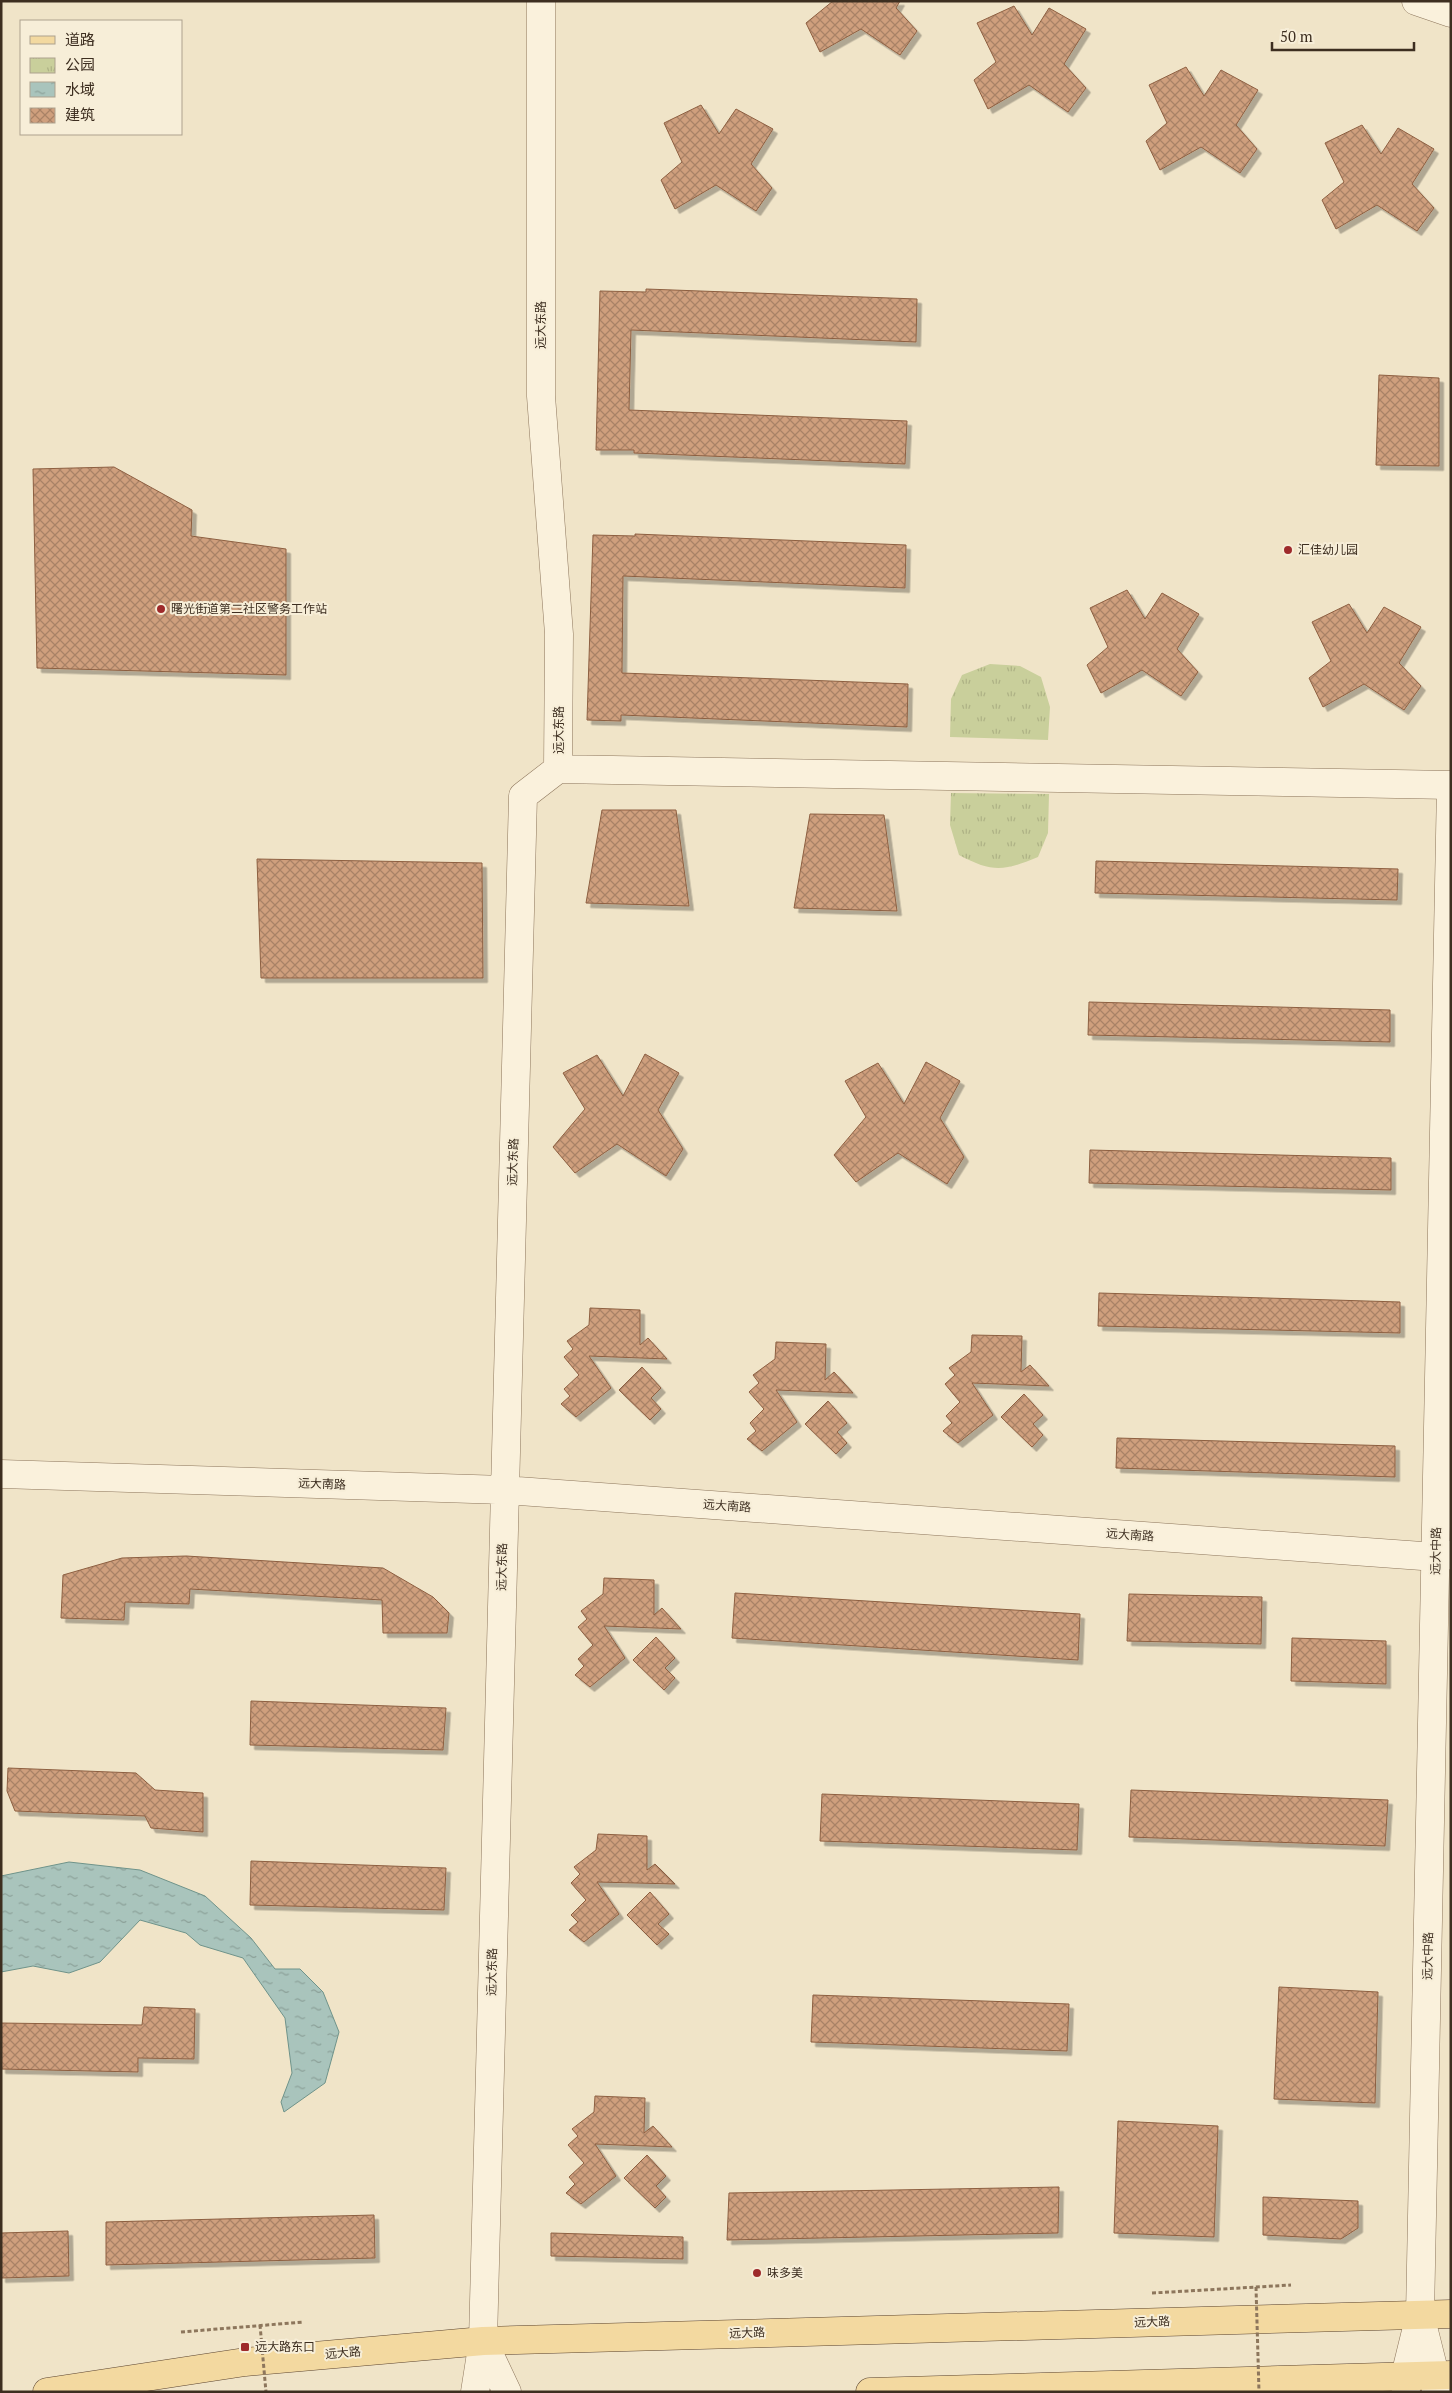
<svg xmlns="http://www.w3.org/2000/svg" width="1452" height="2393" font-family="'PT Serif','Noto Sans SC',serif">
<defs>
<pattern id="park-tufts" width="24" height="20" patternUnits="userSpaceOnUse" patternTransform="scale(1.25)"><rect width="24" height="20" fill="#c9cf9b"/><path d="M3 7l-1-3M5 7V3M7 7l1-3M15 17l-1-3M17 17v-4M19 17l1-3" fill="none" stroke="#aeb285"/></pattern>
<pattern id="water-ripples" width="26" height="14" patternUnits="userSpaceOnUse" patternTransform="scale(1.25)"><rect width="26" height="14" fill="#a9c4bc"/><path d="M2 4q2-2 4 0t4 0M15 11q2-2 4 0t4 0" fill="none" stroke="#8ba098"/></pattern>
<pattern id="building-cross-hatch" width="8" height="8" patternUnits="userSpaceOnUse" patternTransform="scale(1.25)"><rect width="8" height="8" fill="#cf9f7d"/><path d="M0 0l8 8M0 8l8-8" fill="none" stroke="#a98266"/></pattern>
<filter id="shadow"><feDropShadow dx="4.5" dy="4.5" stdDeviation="0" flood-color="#0004"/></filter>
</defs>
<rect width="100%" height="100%" fill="#f0e4c8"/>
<path fill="url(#park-tufts)" d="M 990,664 L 1020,666 L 1041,677 L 1050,707 L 1048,740 L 950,737 L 951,699 L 962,675 Z
M 951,793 L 1049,794 L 1048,833 L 1038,857 C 1004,871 993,873 959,855 L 950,825 Z"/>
<path fill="url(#water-ripples)" stroke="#6f938a" d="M 69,1862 L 140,1870 L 205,1896 L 251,1938 L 275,1969 L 300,1969 L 323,1992 L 339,2032 L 325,2083 L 284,2112 L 281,2102 L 292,2073 L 285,2018 L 243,1958 L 200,1945 L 186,1933 L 140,1920 L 100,1962 L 69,1973 L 33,1966 L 1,1972 L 1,1876 Z"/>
<path fill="url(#building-cross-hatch)" stroke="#8d5f41" filter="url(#shadow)" d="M 833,1 L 900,1 L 896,8 L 917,31 L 900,55 L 861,29 L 820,52 L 806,23 Z
M 1014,6 L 1032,35 L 1049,8 L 1086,29 L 1064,64 L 1086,88 L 1068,112 L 1029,85 L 988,109 L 974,80 L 996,62 L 977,23 Z
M 1186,67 L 1204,96 L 1221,70 L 1258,90 L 1236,125 L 1257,149 L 1240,173 L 1201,147 L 1160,170 L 1146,141 L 1167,123 L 1149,85 Z
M 701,105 L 719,134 L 736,109 L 773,129 L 751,164 L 772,188 L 756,211 L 716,185 L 675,209 L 661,180 L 682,162 L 664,123 Z
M 1362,125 L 1381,154 L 1398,128 L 1434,149 L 1412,184 L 1434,208 L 1417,231 L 1377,205 L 1336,229 L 1322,200 L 1344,182 L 1325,143 Z
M 646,289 L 917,299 L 916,342 L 631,330 L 629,410 L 907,421 L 905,464 L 634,453 L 634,450 L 596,450 L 600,291 L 646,292 Z
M 1379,375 L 1439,378 L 1439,466 L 1376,465 Z
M 114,467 L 192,510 L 191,536 L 286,549 L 286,675 L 37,668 L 33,469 Z
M 635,534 L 906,545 L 905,588 L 623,576 L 622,673 L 908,684 L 907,727 L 621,715 L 621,721 L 587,720 L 593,535 L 635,536 Z
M 1127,590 L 1145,619 L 1162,593 L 1199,614 L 1177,649 L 1198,672 L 1181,696 L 1142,670 L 1101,693 L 1087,665 L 1108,647 L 1090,608 Z
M 1349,604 L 1367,633 L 1384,607 L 1421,627 L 1399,663 L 1421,686 L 1404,710 L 1364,684 L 1323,707 L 1309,678 L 1331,661 L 1312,622 Z
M 602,810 L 676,810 L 689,906 L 586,903 Z
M 810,814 L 884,815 L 897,911 L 794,908 Z
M 257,859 L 482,863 L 483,978 L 261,978 Z
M 1096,861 L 1398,869 L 1397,900 L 1095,893 Z
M 1089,1002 L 1390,1010 L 1390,1042 L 1088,1035 Z
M 645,1054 L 679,1073 L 658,1110 L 683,1149 L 666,1176 L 617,1144 L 575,1173 L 553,1147 L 585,1109 L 563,1073 L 597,1055 L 623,1096 Z
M 926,1062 L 960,1081 L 940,1118 L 964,1157 L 947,1184 L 898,1153 L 856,1182 L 834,1155 L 866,1117 L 845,1081 L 878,1063 L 904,1104 Z
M 1090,1150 L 1391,1158 L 1391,1190 L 1089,1183 Z
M 1099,1293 L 1400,1302 L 1400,1333 L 1098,1326 Z
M 590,1308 L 640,1310 L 640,1345 L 648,1338 L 667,1359 L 589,1356 L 611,1388 L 576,1417 L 561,1404 L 570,1396 L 564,1389 L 579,1375 L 564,1357 L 573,1349 L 567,1341 L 589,1325 Z
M 972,1335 L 1022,1336 L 1021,1372 L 1030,1365 L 1049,1386 L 972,1383 L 993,1415 L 958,1443 L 943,1431 L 952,1423 L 946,1416 L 960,1402 L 945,1384 L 955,1375 L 949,1368 L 971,1352 Z
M 776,1342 L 826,1344 L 825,1380 L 834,1372 L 853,1393 L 776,1390 L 797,1422 L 762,1451 L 747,1439 L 756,1431 L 750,1423 L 764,1409 L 749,1392 L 759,1383 L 753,1375 L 775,1359 Z
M 642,1367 L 661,1388 L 651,1398 L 661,1409 L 650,1420 L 619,1390 Z
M 1024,1394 L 1043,1415 L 1033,1424 L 1043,1435 L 1032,1447 L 1001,1417 Z
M 828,1401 L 847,1423 L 837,1432 L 847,1443 L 836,1454 L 805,1424 Z
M 1117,1438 L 1395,1446 L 1395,1477 L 1116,1468 Z
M 186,1556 L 383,1568 L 433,1597 L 449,1613 L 447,1633 L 383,1633 L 382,1600 L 190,1589 L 189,1604 L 125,1602 L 124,1620 L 61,1618 L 63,1575 L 122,1558 Z
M 604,1578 L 654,1580 L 654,1615 L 662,1608 L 681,1629 L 604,1626 L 625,1658 L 590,1687 L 575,1675 L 584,1666 L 578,1659 L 593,1645 L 578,1627 L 587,1619 L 581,1611 L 603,1594 Z
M 735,1593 L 1080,1614 L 1078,1660 L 732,1638 Z
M 1129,1594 L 1262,1597 L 1261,1644 L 1127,1641 Z
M 656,1637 L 675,1658 L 665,1668 L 675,1678 L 664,1690 L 633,1660 Z
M 1292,1638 L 1386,1641 L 1386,1684 L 1291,1681 Z
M 251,1701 L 446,1708 L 443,1750 L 250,1745 Z
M 8,1768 L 136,1773 L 155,1790 L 203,1793 L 203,1832 L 151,1828 L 145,1816 L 15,1811 L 7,1791 Z
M 1131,1790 L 1388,1800 L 1385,1846 L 1129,1837 Z
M 822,1794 L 1079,1804 L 1077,1850 L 820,1841 Z
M 598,1834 L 647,1836 L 647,1870 L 655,1864 L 675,1884 L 597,1882 L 619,1914 L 584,1942 L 569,1930 L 578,1922 L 571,1915 L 586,1900 L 571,1883 L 580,1874 L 574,1867 L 596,1850 Z
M 251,1861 L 446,1868 L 444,1910 L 250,1905 Z
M 650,1892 L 669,1914 L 658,1924 L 669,1934 L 657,1945 L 627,1915 Z
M 1279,1987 L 1378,1992 L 1375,2103 L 1274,2099 Z
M 813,1995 L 1069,2004 L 1067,2051 L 811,2042 Z
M 144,2007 L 195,2009 L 194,2059 L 138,2058 L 138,2072 L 1,2069 L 1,2023 L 142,2025 Z
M 595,2096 L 645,2098 L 644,2133 L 653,2126 L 672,2147 L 595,2144 L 616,2176 L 581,2204 L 566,2193 L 575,2184 L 569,2177 L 584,2163 L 568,2145 L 578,2136 L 572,2129 L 594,2112 Z
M 1118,2121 L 1218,2126 L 1214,2237 L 1114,2233 Z
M 647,2155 L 666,2176 L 656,2186 L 666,2197 L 655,2208 L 624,2178 Z
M 1059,2187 L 1058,2233 L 727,2240 L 729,2193 Z
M 1263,2197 L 1358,2201 L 1358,2228 L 1341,2239 L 1263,2235 Z
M 374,2215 L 375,2258 L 106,2265 L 106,2222 Z
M 68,2231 L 69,2276 L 1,2278 L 1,2233 Z
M 551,2233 L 683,2237 L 683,2259 L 551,2256 Z"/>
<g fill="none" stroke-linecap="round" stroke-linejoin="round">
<defs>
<path id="minor" d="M 1416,1 L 1451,13
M 558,769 L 1451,785
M 1,1474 L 504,1490 L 1436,1557 L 1451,1555
M 1421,2319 L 1435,2375 L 1436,2392
M 483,2341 L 507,2392
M 475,2392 L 483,2341 L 523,796 L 558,769 L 559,634 L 541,396 L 541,1
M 1406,2392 L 1405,2376 L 1420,2315 L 1451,787"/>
<path id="major" d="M 47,2392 L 245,2362 L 483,2341 L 1451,2314
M 870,2392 L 1451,2375"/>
</defs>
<use href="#minor" stroke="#8d765c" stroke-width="29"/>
<use href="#major" stroke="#5b4430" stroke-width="29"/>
<path stroke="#8d765c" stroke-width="3" stroke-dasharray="4 2.5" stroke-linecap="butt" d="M 1152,2293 L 1291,2285
M 181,2332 L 304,2322"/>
<use href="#minor" stroke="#faf1dc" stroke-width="28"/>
<use href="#major" stroke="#f3d9a0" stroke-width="28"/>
<path stroke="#8d765c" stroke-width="3" stroke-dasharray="4 2.5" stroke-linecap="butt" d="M 1256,2287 L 1259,2392
M 260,2325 L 266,2392"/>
</g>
<g fill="#9e2a2b" stroke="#f7eed8" stroke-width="2">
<circle cx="1288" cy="550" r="5"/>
<circle cx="161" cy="609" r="5"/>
<circle cx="757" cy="2273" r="5"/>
<rect x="240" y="2342" width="10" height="10" rx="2.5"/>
</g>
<g text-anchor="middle" stroke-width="4" stroke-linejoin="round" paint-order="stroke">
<g font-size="12" fill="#3d2e20" stroke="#f7eed8">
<text transform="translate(541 325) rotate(-90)" y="4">远大东路</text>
<text transform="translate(559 730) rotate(-90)" y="4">远大东路</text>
<text transform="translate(513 1162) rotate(-88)" y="4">远大东路</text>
<text transform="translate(322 1484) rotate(2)" y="4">远大南路</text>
<text transform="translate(727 1506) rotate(4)" y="4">远大南路</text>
<text transform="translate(1130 1535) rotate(4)" y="4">远大南路</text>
<text transform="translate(1436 1551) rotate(-89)" y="4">远大中路</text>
<text transform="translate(502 1567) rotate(-89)" y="4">远大东路</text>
<text transform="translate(1428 1956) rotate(-89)" y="4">远大中路</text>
<text transform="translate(492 1972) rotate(-89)" y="4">远大东路</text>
<text transform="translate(1152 2322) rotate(-2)" y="4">远大路</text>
<text transform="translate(747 2333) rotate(-2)" y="4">远大路</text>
<text transform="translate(343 2353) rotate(-5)" y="4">远大路</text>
</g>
<g font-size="12" fill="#3d2e20" stroke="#f7eed8" text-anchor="start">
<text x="1298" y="554">汇佳幼儿园</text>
<text x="171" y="613">曙光街道第二社区警务工作站</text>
<text x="767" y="2277">味多美</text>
<text x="255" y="2351">远大路东口</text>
</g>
</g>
<rect width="1452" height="2393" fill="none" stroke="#3d2e20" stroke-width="5"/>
<rect x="20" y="20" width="162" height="115" fill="#f7eed8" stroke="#ada18e"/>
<rect x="30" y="36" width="25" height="8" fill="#f3d9a0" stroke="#ada18e"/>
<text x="65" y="45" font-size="15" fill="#3d2e20">道路</text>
<rect x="30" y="58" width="25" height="15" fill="url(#park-tufts)" stroke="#ada18e"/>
<text x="65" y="70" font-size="15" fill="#3d2e20">公园</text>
<rect x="30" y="82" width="25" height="15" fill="url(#water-ripples)" stroke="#ada18e"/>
<text x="65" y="95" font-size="15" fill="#3d2e20">水域</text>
<rect x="30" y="108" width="25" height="15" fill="url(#building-cross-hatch)" stroke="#ada18e"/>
<text x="65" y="120" font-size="15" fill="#3d2e20">建筑</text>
<path d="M1272 42v8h142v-8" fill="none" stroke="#3d2e20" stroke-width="2.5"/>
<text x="1280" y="42" font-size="15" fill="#3d2e20" stroke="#f7eed8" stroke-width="4" paint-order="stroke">50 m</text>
</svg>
